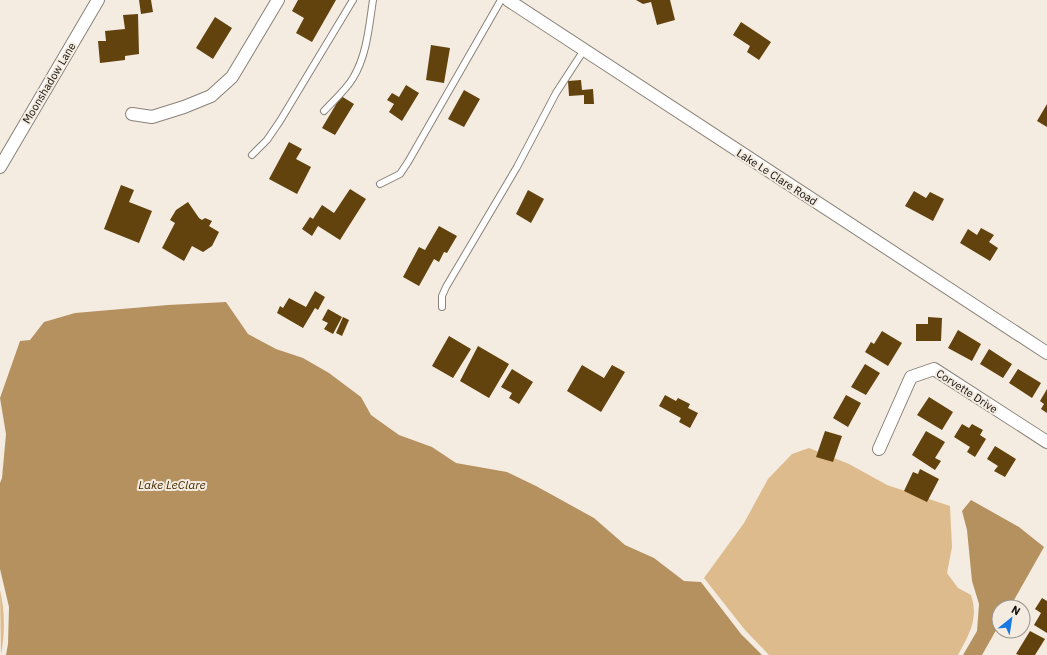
<svg xmlns="http://www.w3.org/2000/svg" width="1047" height="655" font-family="'IBM Plex Sans',sans-serif">
<rect width="100%" height="100%" fill="#f4ece1"/>
<path fill="#ddbb8d" d="M 809,448 L 849,464 L 887,485 L 950,506 L 952,547 L 947,573 L 958,588 L 971,595 C 979,619 969,635 958,655 L 769,655 L 745,630 L 704,578 L 744,523 L 768,479 L 792,454 Z
M 0,590 C 5,611 5,633 1,655 Z"/>
<path fill="#b59160" d="M 226,302 L 248,334 L 276,349 L 303,358 L 329,373 L 361,397 L 371,415 L 399,435 L 432,447 L 456,463 L 507,472 L 536,486 L 594,518 L 625,545 L 654,558 L 684,581 L 701,582 L 741,634 L 762,655 L 6,655 L 8,644 L 9,607 L 0,569 L 0,483 L 2,478 L 6,434 L 0,398 L 20,341 L 30,340 L 44,322 L 75,313 L 168,305 Z
M 971,500 L 1019,527 L 1044,547 L 1010,607 L 999,607 L 999,625 L 982,655 L 963,655 L 977,631 L 979,604 L 972,581 L 967,530 L 962,511 Z"/>
<path fill="#62420d" d="M 139,0 L 151,0 L 153,12 L 141,14 Z
M 298,0 L 336,0 L 312,42 L 296,33 L 304,18 L 292,11 Z
M 636,0 L 670,0 L 675,20 L 657,25 L 651,2 L 643,4 Z
M 138,14 L 139,54 L 125,56 L 125,60 L 100,63 L 98,41 L 106,41 L 105,31 L 125,29 L 123,15 Z
M 215,17 L 232,28 L 213,59 L 196,48 Z
M 741,22 L 771,42 L 759,60 L 747,52 L 750,46 L 733,35 Z
M 431,45 L 450,48 L 444,83 L 426,80 Z
M 581,80 L 582,90 L 593,89 L 594,104 L 584,104 L 584,95 L 569,96 L 568,81 Z
M 406,85 L 419,93 L 402,121 L 389,112 L 394,104 L 387,100 L 392,93 L 399,97 Z
M 464,90 L 480,99 L 464,127 L 448,119 Z
M 341,96 L 354,104 L 335,135 L 322,128 Z
M 1047,104 L 1047,127 L 1037,121 Z
M 289,142 L 302,149 L 296,159 L 311,167 L 297,194 L 269,179 Z
M 121,185 L 134,190 L 129,202 L 152,211 L 139,243 L 104,229 Z
M 350,189 L 366,199 L 340,240 L 318,226 L 312,236 L 302,229 L 310,217 L 313,219 L 322,205 L 334,213 Z
M 528,190 L 544,199 L 531,223 L 516,214 Z
M 914,191 L 926,198 L 930,192 L 944,199 L 933,221 L 905,206 Z
M 188,202 L 199,218 L 202,220 L 205,218 L 212,221 L 209,226 L 219,232 L 212,246 L 203,252 L 192,246 L 184,261 L 162,248 L 175,223 L 170,220 L 176,210 Z
M 439,226 L 457,236 L 447,253 L 444,252 L 439,262 L 434,259 L 419,286 L 403,277 L 419,247 L 425,250 Z
M 981,228 L 994,235 L 989,242 L 998,248 L 990,261 L 960,243 L 968,229 L 977,235 Z
M 315,291 L 325,297 L 318,310 L 315,308 L 303,328 L 277,313 L 280,306 L 283,308 L 289,298 L 306,307 Z
M 328,309 L 342,317 L 333,334 L 324,329 L 328,323 L 322,320 Z
M 343,317 L 349,320 L 342,336 L 336,333 Z
M 928,317 L 942,318 L 941,341 L 916,341 L 916,324 L 928,324 Z
M 958,330 L 981,344 L 972,361 L 948,348 Z
M 882,331 L 902,343 L 888,366 L 865,352 L 871,342 L 874,344 Z
M 449,336 L 471,349 L 453,378 L 432,366 Z
M 478,346 L 509,364 L 489,398 L 460,381 Z
M 989,349 L 1012,364 L 1003,378 L 980,364 Z
M 865,364 L 880,373 L 866,395 L 851,387 Z
M 582,365 L 604,378 L 612,365 L 625,372 L 601,412 L 567,391 Z
M 512,369 L 533,382 L 519,404 L 509,398 L 512,393 L 501,387 Z
M 1018,369 L 1041,383 L 1032,398 L 1009,383 Z
M 1047,389 L 1047,413 L 1041,409 L 1044,404 L 1040,401 Z
M 665,395 L 676,401 L 678,398 L 690,404 L 688,408 L 698,413 L 690,428 L 679,422 L 681,418 L 659,406 Z
M 846,395 L 861,403 L 848,427 L 833,418 Z
M 929,397 L 953,412 L 942,430 L 917,415 Z
M 962,424 L 969,428 L 972,424 L 983,430 L 980,435 L 986,439 L 975,457 L 967,452 L 970,447 L 954,437 Z
M 825,431 L 842,436 L 833,462 L 816,457 Z
M 926,431 L 945,442 L 935,458 L 941,461 L 935,470 L 912,455 Z
M 995,446 L 1016,459 L 1005,477 L 994,471 L 998,466 L 987,459 Z
M 920,469 L 939,479 L 927,502 L 904,491 L 913,472 L 918,474 Z
M 1042,598 L 1047,601 L 1047,633 L 1034,625 L 1041,613 L 1035,609 Z
M 1030,631 L 1045,639 L 1035,655 L 1019,655 L 1016,654 Z"/>
<g fill="none" stroke-linecap="round" stroke-linejoin="round">
<defs>
<path id="lane" d="M 324,111 C 334,100 346,90 353,78 C 367,55 369,26 373,0
M 252,155 L 267,140 L 280,121 L 353,0
M 380,184 L 400,174 L 408,162 L 501,0
M 442,307 L 442,296 L 446,287 L 517,167 L 556,93 L 584,50"/>
<path id="street" d="M 508,0 L 1047,353
M 132,114 L 152,117 L 184,107 L 211,96 L 232,77 L 278,0
M 0,167 L 98,0
M 879,449 L 911,377 L 934,369 L 1047,442"/>
</defs>
<use href="#lane" stroke="#8a8279" stroke-width="8"/>
<use href="#street" stroke="#8a8279" stroke-width="14"/>
<use href="#lane" stroke="#fff" stroke-width="6"/>
<use href="#street" stroke="#fff" stroke-width="12"/>
</g>
<g text-anchor="middle" stroke-width="4" stroke-linejoin="round" paint-order="stroke">
<g font-size="11" fill="#110e0a" stroke="#f4ece1">
<text transform="translate(49 83) rotate(-59)" y="4">Moonshadow Lane</text>
<text transform="translate(777 177) rotate(33)" y="4">Lake Le Clare Road</text>
<text transform="translate(967 391) rotate(33)" y="4">Corvette Drive</text>
</g>
<g font-size="12" font-style="italic" fill="#432b00" stroke="#f4ece1">
<text x="172" y="489">Lake LeClare</text>
</g>
</g>
<g transform="translate(1011 619) rotate(30)"><circle r="19" fill="#f4ece1" stroke="#99938b"/>
<path d="M0-3L7 15L0 10L-7 15Z" fill="#1978e1"/>
<text y="-6" font-size="11" font-weight="bold" text-anchor="middle" fill="#110e0a">N</text>
</g>
</svg>
